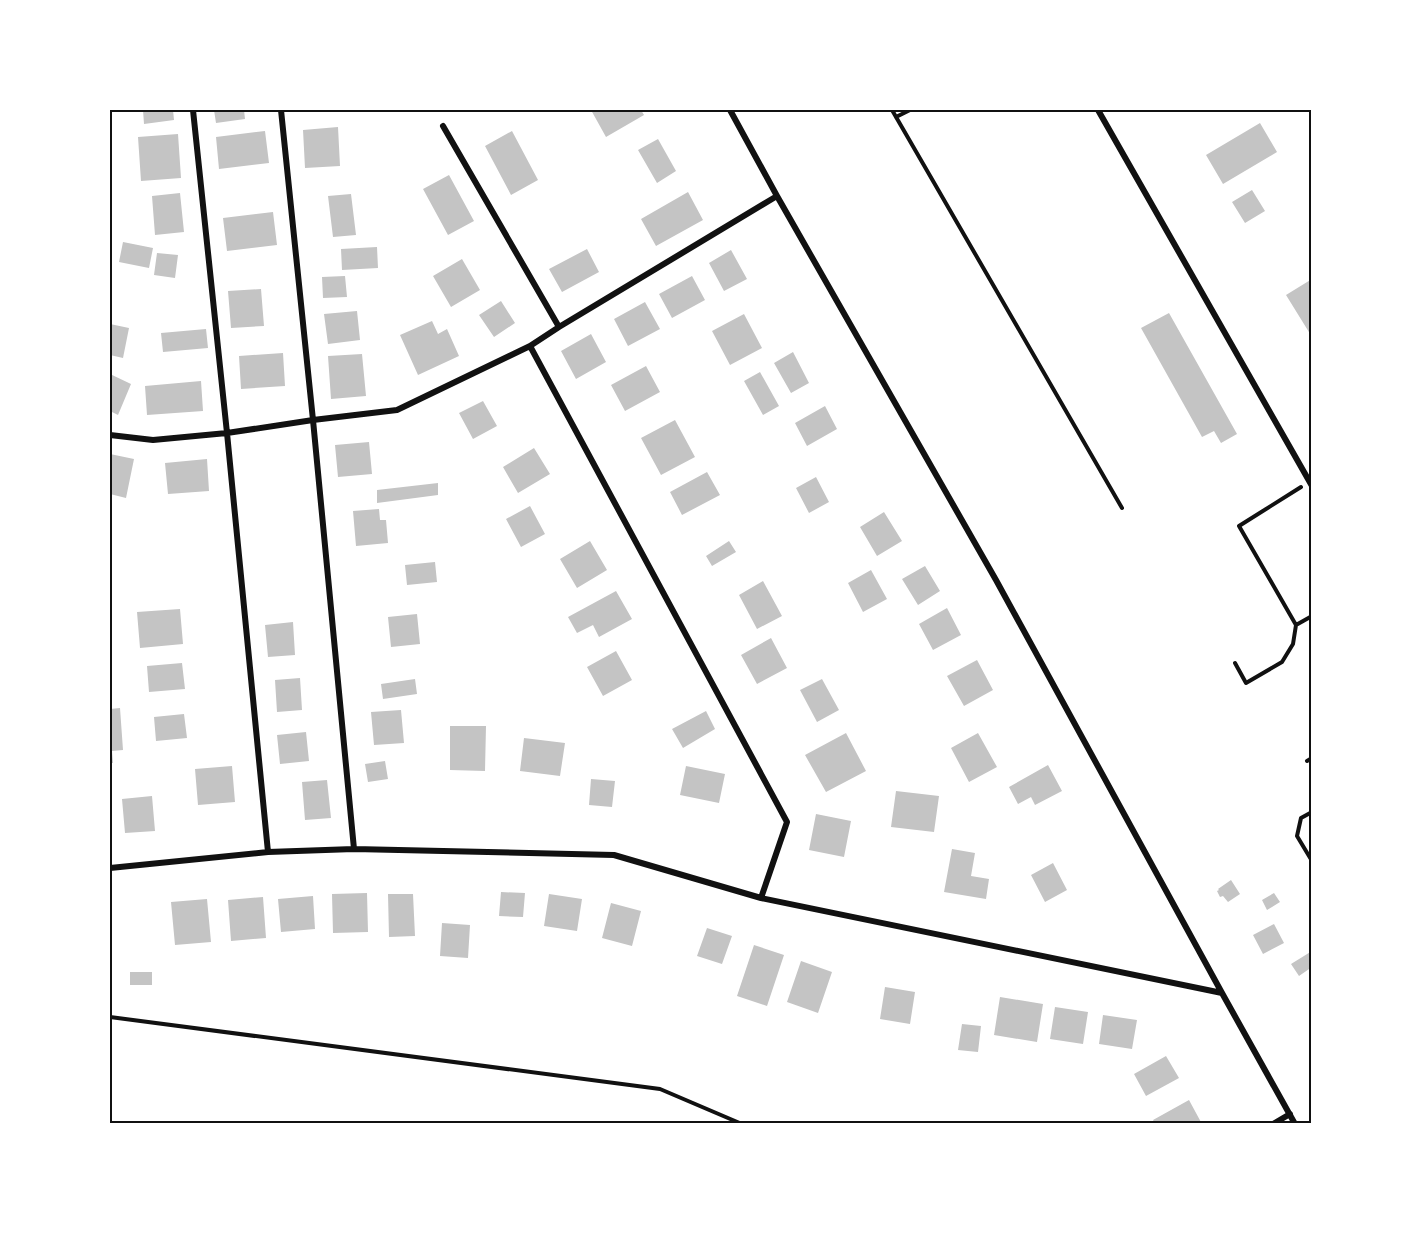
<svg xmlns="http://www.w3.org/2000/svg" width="1421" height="1233" font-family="'DM Sans',sans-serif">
<rect width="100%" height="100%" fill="#fff"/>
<path fill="#c4c4c4" d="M 143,110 L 173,110 L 174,120 L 144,124 Z
M 214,110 L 244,110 L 245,119 L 216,123 Z
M 591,110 L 641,110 L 644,115 L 606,137 Z
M 1260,123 L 1277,152 L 1223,184 L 1206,155 Z
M 338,127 L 340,166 L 305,168 L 303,130 Z
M 265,131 L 269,163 L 219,169 L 216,137 Z
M 512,131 L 538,180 L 511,195 L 485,146 Z
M 178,134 L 181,178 L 141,181 L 138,137 Z
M 658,139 L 676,171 L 657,183 L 638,150 Z
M 449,175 L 474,221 L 448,235 L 423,189 Z
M 1252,190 L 1265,211 L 1245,223 L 1232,202 Z
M 688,192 L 703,220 L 656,246 L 641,219 Z
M 180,193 L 184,232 L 155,235 L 152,196 Z
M 351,194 L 356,235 L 333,237 L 328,196 Z
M 273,212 L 277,245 L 227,251 L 223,218 Z
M 123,242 L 153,248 L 149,268 L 119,262 Z
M 377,247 L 378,268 L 342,270 L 341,249 Z
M 587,249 L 599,272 L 562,292 L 549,269 Z
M 731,250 L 747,279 L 724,291 L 709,263 Z
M 157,253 L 178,255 L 175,278 L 154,275 Z
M 462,259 L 480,290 L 451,307 L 433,276 Z
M 345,276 L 347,297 L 323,298 L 322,277 Z
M 692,276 L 705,300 L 672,318 L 659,294 Z
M 1312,279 L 1312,337 L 1286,295 Z
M 261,289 L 264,326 L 231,328 L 228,291 Z
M 501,301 L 515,323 L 494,337 L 479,315 Z
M 645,302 L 660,329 L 628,346 L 614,319 Z
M 357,311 L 360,340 L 328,344 L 324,314 Z
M 1169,313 L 1237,434 L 1221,443 L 1214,431 L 1202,437 L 1141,328 Z
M 744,314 L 762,348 L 730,365 L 712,331 Z
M 432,321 L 438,334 L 447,329 L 459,356 L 418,375 L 400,335 Z
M 110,324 L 129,328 L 123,358 L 110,355 Z
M 206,329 L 208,348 L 163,352 L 161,333 Z
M 591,334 L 606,362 L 576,379 L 561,351 Z
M 793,352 L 809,383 L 791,393 L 774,363 Z
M 283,353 L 285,386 L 241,389 L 239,356 Z
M 362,354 L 366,396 L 331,399 L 328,356 Z
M 646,366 L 660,392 L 625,411 L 611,385 Z
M 760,372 L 779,406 L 763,415 L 744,381 Z
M 110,374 L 131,384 L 118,415 L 110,411 Z
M 201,381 L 203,411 L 147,415 L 145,386 Z
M 483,401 L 497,426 L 473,439 L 459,413 Z
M 825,406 L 837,429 L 807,446 L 795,423 Z
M 675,420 L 695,457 L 661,475 L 641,438 Z
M 369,442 L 372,474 L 338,477 L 335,445 Z
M 534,448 L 550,474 L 518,493 L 503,467 Z
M 110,454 L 134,459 L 126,498 L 110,494 Z
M 207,459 L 209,491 L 168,494 L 165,463 Z
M 707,472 L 720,495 L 682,515 L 670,492 Z
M 816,477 L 829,502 L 809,513 L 796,488 Z
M 438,483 L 438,495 L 377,503 L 377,490 Z
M 530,506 L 545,534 L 521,547 L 506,519 Z
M 379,509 L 380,520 L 386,520 L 388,543 L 356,546 L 353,511 Z
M 884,512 L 902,541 L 877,556 L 860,527 Z
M 590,541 L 607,570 L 577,588 L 560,559 Z
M 729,541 L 736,552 L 712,566 L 706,556 Z
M 435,562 L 437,582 L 407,585 L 405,565 Z
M 925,566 L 940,591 L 918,605 L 902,579 Z
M 871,570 L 887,599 L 863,612 L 848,583 Z
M 763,581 L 782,616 L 757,629 L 739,595 Z
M 616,591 L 632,619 L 599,637 L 593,625 L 577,633 L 568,617 Z
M 947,608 L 961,635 L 933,650 L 919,624 Z
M 180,609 L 183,644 L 140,648 L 137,612 Z
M 417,614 L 420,644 L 391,647 L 388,617 Z
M 293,622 L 295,655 L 268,657 L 265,625 Z
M 771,638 L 787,668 L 757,684 L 741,655 Z
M 616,651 L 632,680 L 603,696 L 587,667 Z
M 977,660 L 993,690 L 964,706 L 947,676 Z
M 182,663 L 185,689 L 149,692 L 147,666 Z
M 300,678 L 302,710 L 277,712 L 275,680 Z
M 415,679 L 417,694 L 383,699 L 381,684 Z
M 822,679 L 839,710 L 817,722 L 800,690 Z
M 120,708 L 123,750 L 112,751 L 113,763 L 110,763 L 110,709 Z
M 401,710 L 404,743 L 374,745 L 371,712 Z
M 706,711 L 715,729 L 683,748 L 672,729 Z
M 184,714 L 187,738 L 156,741 L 154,717 Z
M 450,726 L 486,726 L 485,771 L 450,770 Z
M 306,732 L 309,761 L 280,764 L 277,735 Z
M 846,733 L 866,771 L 826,792 L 805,755 Z
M 978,733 L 997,767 L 969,782 L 951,748 Z
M 524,738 L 565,743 L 560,776 L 520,771 Z
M 385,761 L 388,779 L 368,782 L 365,764 Z
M 1048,765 L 1062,791 L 1035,805 L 1031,797 L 1018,804 L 1009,787 Z
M 232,766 L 235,802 L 198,805 L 195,769 Z
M 686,766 L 725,774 L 719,803 L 680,795 Z
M 591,779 L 615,781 L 612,807 L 589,805 Z
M 327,780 L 331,818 L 305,820 L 302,782 Z
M 896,791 L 939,796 L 934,832 L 891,827 Z
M 152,796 L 155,831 L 125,833 L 122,799 Z
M 816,814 L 851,821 L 844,857 L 809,850 Z
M 952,849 L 975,853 L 971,876 L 989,879 L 986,899 L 944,892 Z
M 1053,863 L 1067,890 L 1045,902 L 1031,875 Z
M 1231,880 L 1240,894 L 1228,902 L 1223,896 L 1220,897 L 1217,891 L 1219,890 L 1218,889 Z
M 501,892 L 525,893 L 523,917 L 499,916 Z
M 367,893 L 368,932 L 333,933 L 332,894 Z
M 1274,893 L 1280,902 L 1267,910 L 1262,900 Z
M 388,894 L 413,894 L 415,936 L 389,937 Z
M 549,894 L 582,899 L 577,931 L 544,926 Z
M 313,896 L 315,929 L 281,932 L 278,899 Z
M 263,897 L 266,938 L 231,941 L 228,900 Z
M 207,899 L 211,942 L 175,945 L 171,902 Z
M 611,903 L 641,911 L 632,946 L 602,938 Z
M 442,923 L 470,925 L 468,958 L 440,956 Z
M 1274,924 L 1284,943 L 1263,954 L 1253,935 Z
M 707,928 L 732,936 L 722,964 L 697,956 Z
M 754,945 L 784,955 L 767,1006 L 737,996 Z
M 1312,951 L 1312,967 L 1299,976 L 1291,964 Z
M 801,961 L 832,972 L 818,1013 L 787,1002 Z
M 130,972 L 152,972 L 152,985 L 130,985 Z
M 885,987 L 915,992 L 910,1024 L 880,1019 Z
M 1000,997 L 1043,1004 L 1037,1042 L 994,1035 Z
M 1055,1007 L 1088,1012 L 1083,1044 L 1050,1039 Z
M 1103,1015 L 1137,1020 L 1132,1049 L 1099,1044 Z
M 962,1024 L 981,1026 L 978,1052 L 958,1050 Z
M 1166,1056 L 1179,1078 L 1146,1096 L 1134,1074 Z
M 1189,1100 L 1202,1124 L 1155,1124 L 1153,1120 Z"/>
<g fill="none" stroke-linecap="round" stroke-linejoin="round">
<path stroke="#111" stroke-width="4" d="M 892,110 L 1122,508
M 896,117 L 910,110
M 1296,625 L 1312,616
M 1235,663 L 1246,683 L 1282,662 L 1293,644 L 1296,625 L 1239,526 L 1301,487
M 1307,761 L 1312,758
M 1312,812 L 1301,818 L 1297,836 L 1312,861
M 110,1017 L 660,1089 L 742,1124"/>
<path stroke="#111" stroke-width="6" d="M 193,110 L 227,433 L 268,852
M 281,110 L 313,420 L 354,849
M 730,110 L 777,196 L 996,580 L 1222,993 L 1295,1124
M 1098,110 L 1312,486
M 443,126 L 559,327
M 530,346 L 787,822 L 761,898
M 110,435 L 153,440 L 227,433 L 313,420 L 397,410 L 530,346 L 559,327 L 777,196
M 110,868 L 268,852 L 354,849 L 614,855 L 761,898 L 1222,993
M 1273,1124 L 1290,1114"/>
</g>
<rect width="1421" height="1233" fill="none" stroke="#ffffff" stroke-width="222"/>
<rect x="111" y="111" width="1199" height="1011" fill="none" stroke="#111" stroke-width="2"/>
</svg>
